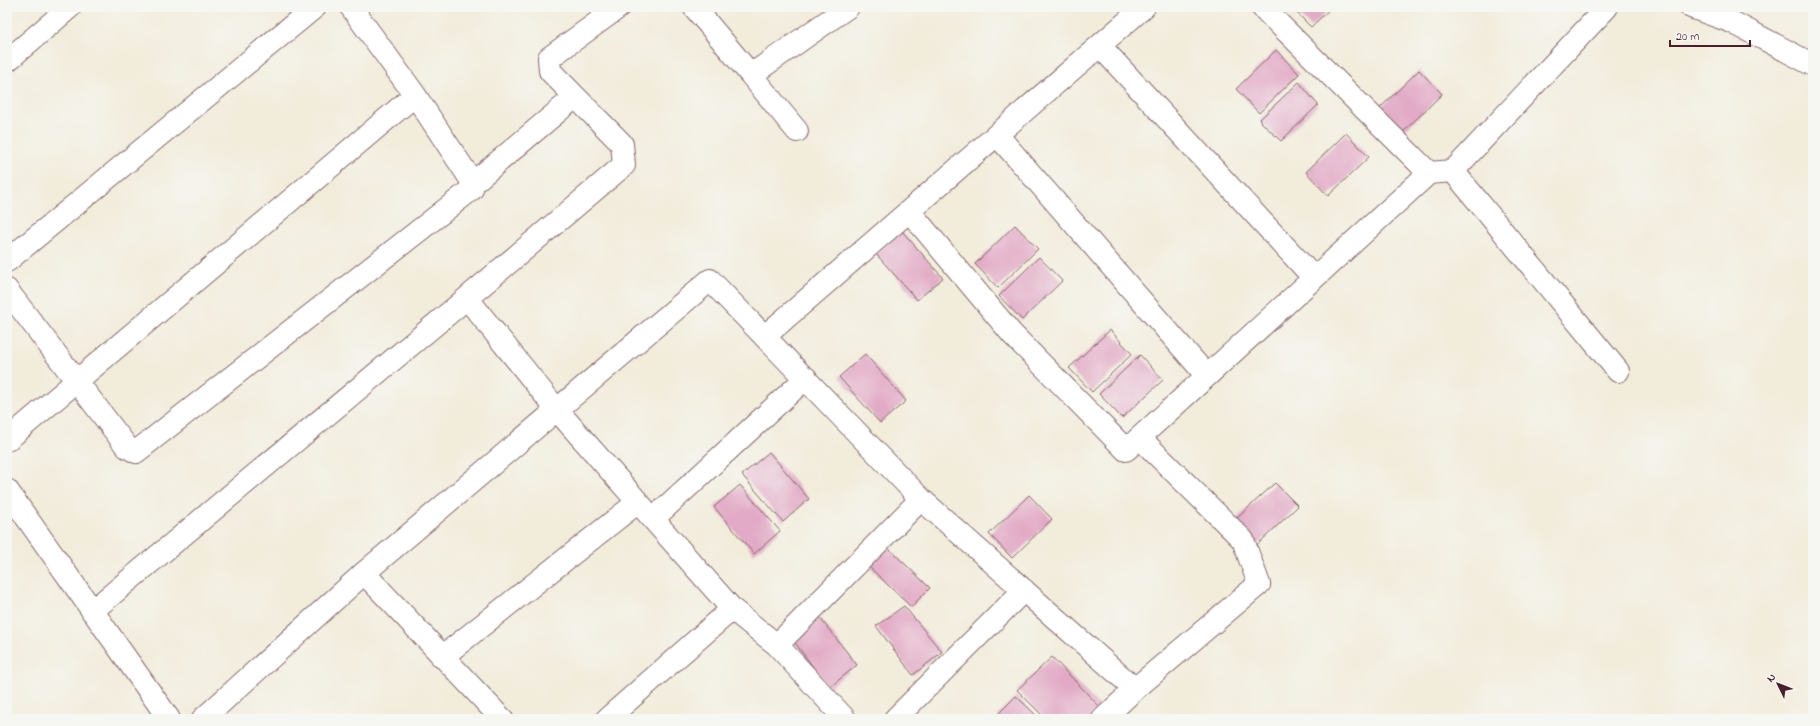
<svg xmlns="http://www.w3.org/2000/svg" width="1820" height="726" font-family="'Indie Flower',sans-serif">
<rect width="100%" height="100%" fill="#f6f6f2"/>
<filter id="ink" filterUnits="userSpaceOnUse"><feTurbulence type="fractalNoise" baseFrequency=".025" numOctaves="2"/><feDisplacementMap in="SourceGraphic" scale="8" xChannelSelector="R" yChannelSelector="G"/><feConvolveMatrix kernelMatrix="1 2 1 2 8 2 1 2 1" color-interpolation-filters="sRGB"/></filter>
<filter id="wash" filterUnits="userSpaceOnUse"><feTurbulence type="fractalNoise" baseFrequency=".012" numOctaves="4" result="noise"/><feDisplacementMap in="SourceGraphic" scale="16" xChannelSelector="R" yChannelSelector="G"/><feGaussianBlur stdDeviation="0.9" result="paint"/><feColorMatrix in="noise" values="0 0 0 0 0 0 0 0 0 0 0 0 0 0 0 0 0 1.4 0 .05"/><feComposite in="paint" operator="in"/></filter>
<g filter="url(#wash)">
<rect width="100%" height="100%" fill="#f2ecdb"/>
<g id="blocks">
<path fill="#e2aac6" d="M 1291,7 L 1332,7 L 1311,27 Z
M 1276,50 L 1299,74 L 1259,113 L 1236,89 Z
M 1419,70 L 1442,94 L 1402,133 L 1379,109 Z
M 1299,82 L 1318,105 L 1281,141 L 1259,120 Z
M 1346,133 L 1369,157 L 1328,196 L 1306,172 Z
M 1015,225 L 1038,249 L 998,288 L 975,264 Z
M 902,231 L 943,278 L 917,300 L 876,254 Z
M 1039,257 L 1062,281 L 1022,320 L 999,296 Z
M 1110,330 L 1132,354 L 1092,392 L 1069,368 Z
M 865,354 L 906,401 L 880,423 L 839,377 Z
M 1140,355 L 1163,380 L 1122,418 L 1099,394 Z
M 769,452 L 809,499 L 783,522 L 742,475 Z
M 1275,483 L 1298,506 L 1257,545 L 1234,521 Z
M 740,485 L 780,531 L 754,554 L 714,507 Z
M 1029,495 L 1052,519 L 1012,558 L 989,534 Z
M 883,543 L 930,588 L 911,607 L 864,562 Z
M 904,606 L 942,652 L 913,675 L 876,626 Z
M 820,618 L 857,665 L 829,688 L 792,639 Z
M 1052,657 L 1100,707 L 1088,719 L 1046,719 L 1017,690 Z
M 1016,696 L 1040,719 L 1000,719 L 997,715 Z"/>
</g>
</g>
<g filter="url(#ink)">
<use href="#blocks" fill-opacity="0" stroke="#856769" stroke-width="1"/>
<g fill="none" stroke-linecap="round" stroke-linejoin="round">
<defs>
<path id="minor" d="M 694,7 L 751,75 L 848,7
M 1100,46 L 1314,278
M 7,61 L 70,7
M 751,75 L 797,131
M 997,135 L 1207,376
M 1453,171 L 1607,7
M 1429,173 L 1453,171 L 1618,371
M 473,183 L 575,97
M 910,212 L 1012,334 L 1126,450 L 1429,173 L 1262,7
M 7,261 L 315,7
M 7,290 L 127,447 L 136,452 L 472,189 L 473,183 L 415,95 L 351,7
M 467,298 L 624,165 L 622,144 L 550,71 L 549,58 L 619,7
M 765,336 L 1144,7
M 7,440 L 415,95
M 7,490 L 169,719
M 921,499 L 1135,689 L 1259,584 L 1243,540 L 1140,438
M 653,519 L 806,378
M 364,573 L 710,280 L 921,499 L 777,645 L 732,609 L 607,719
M 92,611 L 467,298 L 557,410 L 732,609
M 777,645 L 845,719
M 442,657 L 638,502
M 203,719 L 364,573 L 502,719
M 895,719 L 1024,590
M 1103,719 L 1135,689"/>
<path id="tertiary" d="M 1691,7 L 1732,22 L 1813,65"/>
</defs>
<use href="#minor" stroke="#856769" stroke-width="24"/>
<use href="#tertiary" stroke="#856769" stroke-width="24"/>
<use href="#minor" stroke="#fff" stroke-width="22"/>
<use href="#tertiary" stroke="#fff" stroke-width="22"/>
</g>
</g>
<rect width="1820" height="726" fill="none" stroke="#f6f6f2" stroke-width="24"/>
<g transform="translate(1778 684) rotate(313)" stroke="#f6f6f2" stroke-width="3" paint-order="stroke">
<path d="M0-3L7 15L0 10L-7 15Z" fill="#4a1f2b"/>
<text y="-6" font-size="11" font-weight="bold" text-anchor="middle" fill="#4a1f2b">N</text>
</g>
<path d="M1670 40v6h80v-6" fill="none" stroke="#4a1f2b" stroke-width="2"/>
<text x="1676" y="40" font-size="12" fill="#4a1f2b" stroke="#f6f6f2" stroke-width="3" paint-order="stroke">20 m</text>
</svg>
